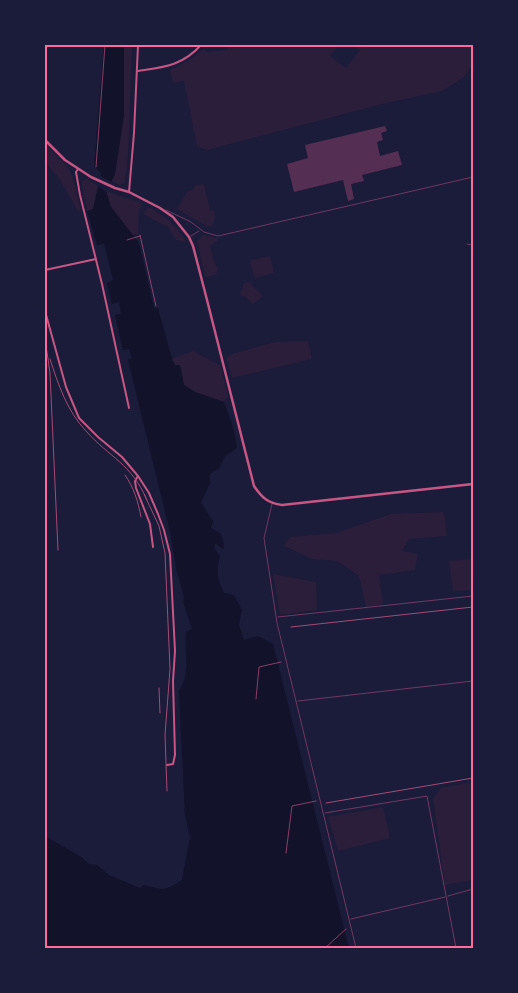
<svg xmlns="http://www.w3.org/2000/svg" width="518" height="993" font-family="'Golos Text',sans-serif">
<rect width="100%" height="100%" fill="#1b1b3a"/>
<path fill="#2a1e3b" d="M 124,45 L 132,45 L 128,155 L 125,183 L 119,185 L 112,181 L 115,174 L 124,115 Z
M 228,45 L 339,45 L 330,56 L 346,68 L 360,50 L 353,45 L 473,45 L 473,64 L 464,77 L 442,91 L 382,104 L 207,150 L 197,146 L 184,81 L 173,83 L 170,70 L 188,61 L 205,48 L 206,52 L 227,50 Z
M 45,144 L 67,166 L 72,175 L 81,211 L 77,210 L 59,178 L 45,162 Z
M 86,178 L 99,187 L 93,209 L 87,211 L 82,185 L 82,182 Z
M 204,184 L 210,211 L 214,210 L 215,218 L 212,226 L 206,226 L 177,209 L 187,192 L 194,189 L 194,186 Z
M 106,191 L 142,203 L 139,211 L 138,234 L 133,235 L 111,207 Z
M 148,207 C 168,218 174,224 187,242 L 176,240 L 168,227 L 143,214 Z
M 203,235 L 217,238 L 217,241 L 210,246 L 214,262 L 218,269 L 216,275 L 205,277 L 197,241 Z
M 270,256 L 274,273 L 255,278 L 250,263 L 251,260 Z
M 249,282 L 263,296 L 253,304 L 245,296 L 243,297 L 240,294 L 244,283 Z
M 308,341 L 312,359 L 232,378 L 226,357 L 232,354 L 275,342 Z
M 193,351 L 220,365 L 228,395 L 224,402 L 195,392 L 184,385 L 180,365 L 175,365 L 172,359 Z
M 444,512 L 447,536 L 409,539 L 402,551 L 418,554 L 415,570 L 379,575 L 383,604 L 366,607 L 359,576 L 337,561 L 312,559 L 284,546 L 290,537 L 336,533 L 391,514 Z
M 473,559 L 473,590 L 453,591 L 449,561 Z
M 273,574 L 316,582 L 317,610 L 280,615 Z
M 473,782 L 473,880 L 445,885 L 433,799 L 441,788 Z
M 383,807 L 390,838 L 338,851 L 328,817 Z"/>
<path fill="#12122b" d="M 104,45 L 124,45 L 124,115 L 115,174 L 106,191 L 111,207 L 139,243 L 154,308 L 158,308 L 172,359 L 175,365 L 180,365 L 184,385 L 195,392 L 224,402 L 233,427 L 237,448 L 225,456 L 219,468 L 210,474 L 210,483 L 201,503 L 213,521 L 211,528 L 221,534 L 224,546 L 223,549 L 215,543 L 214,548 L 220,556 C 216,570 217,580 224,593 L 234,595 L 242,610 L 239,625 L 244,640 L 258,636 L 273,644 L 349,948 L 45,948 L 45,836 L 81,857 L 89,864 L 97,865 L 109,875 L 140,888 L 143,885 C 165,889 161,893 182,880 L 190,837 L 185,816 L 179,691 C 191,674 184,652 186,632 L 192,629 L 183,602 L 184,597 L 176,568 L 170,532 L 128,360 L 132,358 L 129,349 L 123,350 L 115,315 L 121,314 L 119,302 L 112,304 L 107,283 L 113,280 L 104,244 L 97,245 L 87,211 L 93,209 L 101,173 L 94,166 Z"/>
<path fill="#1b1b3a" d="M 98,174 L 113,183 L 109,193 L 97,186 Z"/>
<path fill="#542f53" d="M 385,126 L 387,131 L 381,133 L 383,140 L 377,142 L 380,156 L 398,151 L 402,165 L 362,175 L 364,181 L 351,184 L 354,199 L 348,201 L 343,180 L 294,192 L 287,164 L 308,158 L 305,145 Z"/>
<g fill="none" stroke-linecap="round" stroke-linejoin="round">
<path stroke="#ff6b9d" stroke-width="0.5" d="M 96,167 L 105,45
M 140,235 L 156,306
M 127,240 L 140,236
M 256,699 L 259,667 L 281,662
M 286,853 L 292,806 L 316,801
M 325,948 L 346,929"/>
<path stroke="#c65784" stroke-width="0.5" d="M 166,210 L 191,222 L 204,232 L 218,236 L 473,177
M 191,236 L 199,231
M 467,244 L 473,245
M 272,504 L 264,538 L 277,623 L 356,948
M 278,617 L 473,596
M 298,701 L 473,681
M 325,813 L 427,796 L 456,948
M 448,896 L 473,889
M 351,919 L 445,897"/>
<path stroke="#c65784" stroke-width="2" d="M 138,71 C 164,67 182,66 201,45
M 78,169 L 76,172 L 80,195 L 102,284 L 129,408
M 129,192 L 134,133 L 138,45
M 45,270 L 96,259
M 45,311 L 66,387 L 79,418 L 98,437 L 122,457 L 138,476 L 135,481 L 136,488 L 150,524 L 153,547
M 138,476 L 149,493 L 158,514 L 164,530 L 170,554 L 175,651 L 173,681 L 175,755 L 173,764 L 167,765"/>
<path stroke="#c65784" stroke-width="2.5" d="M 45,140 L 65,160 L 91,177 L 115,188 L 129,192 L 160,208 L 173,217 L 189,237 L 193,246 L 206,296 L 254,486 C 262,498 268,503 282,505 L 473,484"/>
<path stroke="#a44b75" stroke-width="1" d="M 45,338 L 50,373 L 58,550
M 50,359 C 58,384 67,411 86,431 C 110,458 131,463 147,500
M 125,475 C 134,488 138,501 141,517
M 144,494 L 159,526 L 165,553 L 170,669 L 165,735 L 167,791
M 291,627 L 473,607
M 159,688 L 160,713
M 326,803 L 473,778"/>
</g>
<rect width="518" height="993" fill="none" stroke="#1b1b3a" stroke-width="92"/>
<rect x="46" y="46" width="426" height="901" fill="none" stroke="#ff6b9d" stroke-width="2"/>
</svg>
